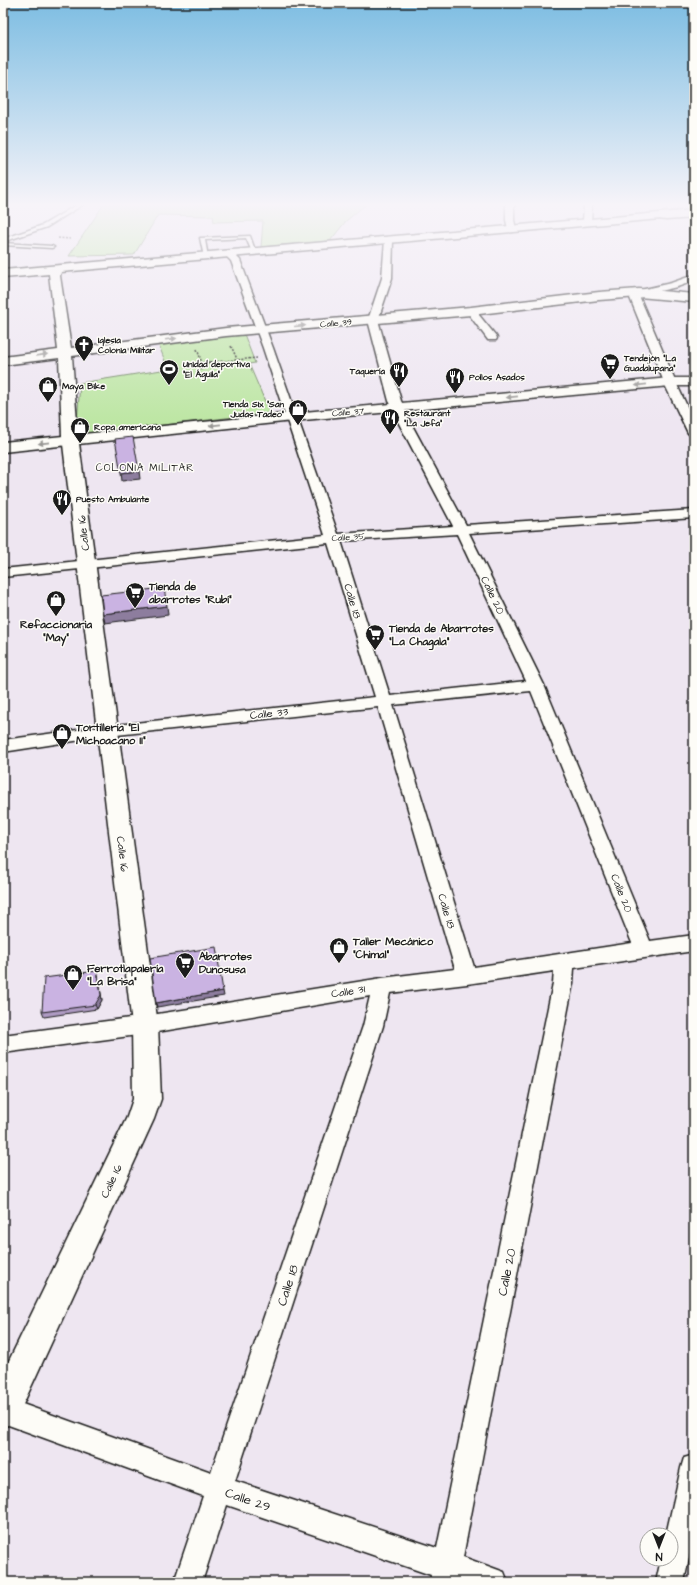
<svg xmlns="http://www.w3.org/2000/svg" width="697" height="1585" font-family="'Architects Daughter',sans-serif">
<rect width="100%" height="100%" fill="#eee6f1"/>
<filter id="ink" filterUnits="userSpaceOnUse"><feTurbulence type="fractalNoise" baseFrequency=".025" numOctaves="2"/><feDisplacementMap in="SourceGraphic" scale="8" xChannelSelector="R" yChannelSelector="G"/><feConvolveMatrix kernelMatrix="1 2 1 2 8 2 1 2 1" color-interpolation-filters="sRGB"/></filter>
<g filter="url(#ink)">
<path fill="#bce6a2" stroke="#6c815f" d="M 104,204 L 366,204 L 346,221 L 330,241 L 261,247 L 263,221 L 214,222 L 213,216 L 158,215 L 134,255 L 69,256 Z
M 244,334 L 255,363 L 249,364 L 270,413 L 76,435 L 80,383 L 168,369 L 158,343 Z"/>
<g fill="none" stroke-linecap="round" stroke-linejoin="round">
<defs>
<path id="service" d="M 78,204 L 84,204 L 47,227 L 3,242 L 3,239 L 43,225 Z
M 652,216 L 666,218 L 694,216 L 694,218 L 666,220 L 652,218 Z
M 250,236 L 256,253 L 252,252 L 246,238 L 205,240 L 208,257 L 206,258 L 204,257 L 200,238 Z
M 3,243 L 52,246 L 54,247 L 52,248 L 3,245 Z"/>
<path id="minor" d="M 506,204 L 514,204 L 514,220 L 516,229 L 515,231 L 512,232 L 508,229 L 506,220 Z
M 584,204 L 592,204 L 591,222 L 587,225 L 583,222 Z
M 389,237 L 393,240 L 392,278 L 378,320 L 401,401 L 405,408 L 406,414 L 466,525 L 694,510 L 694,518 L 469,533 L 544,685 L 650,941 L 694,935 L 694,951 L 574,968 L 573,983 L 463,1557 L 504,1572 L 508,1582 L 430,1582 L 431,1575 L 227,1505 L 202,1582 L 174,1582 L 203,1496 L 3,1423 L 3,1397 L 211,1472 L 363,1026 L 370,996 L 145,1034 L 3,1053 L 3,1035 L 145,1016 L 382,978 L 455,969 L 378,707 L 107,736 L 3,752 L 3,740 L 107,726 L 375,697 L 328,543 L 3,577 L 3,569 L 325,535 L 263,348 L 231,261 L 225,255 L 230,252 L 233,253 L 240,260 L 273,348 L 338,534 L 453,526 L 394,414 L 393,408 L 389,401 L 368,320 L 382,278 L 385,240 ZM 457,534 L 526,681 L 390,696 L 341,541 ZM 531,691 L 632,943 L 474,967 L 393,705 ZM 554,971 L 553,983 L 437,1548 L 235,1481 L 383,1026 L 390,993 L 467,984 Z
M 694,275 L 694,281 L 677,287 L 642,295 L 640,298 L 678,387 L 694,421 L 694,437 L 690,435 L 688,433 L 666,387 L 630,298 L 636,291 L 671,283 Z
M 471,308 L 474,309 L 496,336 L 497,338 L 496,340 L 488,340 L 468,313 L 466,311 L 468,309 Z
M 694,1455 L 694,1534 L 684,1582 L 656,1582 L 661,1559 L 671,1559 L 671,1535 L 666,1535 L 681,1468 L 684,1458 Z"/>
<path id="tertiary" d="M 670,378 L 694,378 L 694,386 L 670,386 L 293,421 L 3,452 L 3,442 L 293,413 Z"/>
<path id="secondary" d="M 694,210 L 694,216 L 61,272 L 60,276 L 71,348 L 226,328 L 471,307 L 599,292 L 639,289 L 694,294 L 694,302 L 639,297 L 599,300 L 471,315 L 226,336 L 72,356 L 78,436 L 158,1025 L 161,1099 L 154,1119 L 15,1422 L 3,1427 L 3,1373 L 127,1117 L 133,1099 L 132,1025 L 62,436 L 59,358 L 3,365 L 3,357 L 58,350 L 49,274 L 3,278 L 3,270 Z"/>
</defs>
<use href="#service" stroke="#1c1c1c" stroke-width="3"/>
<use href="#minor" stroke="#1c1c1c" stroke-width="3"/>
<use href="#tertiary" stroke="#1c1c1c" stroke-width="3"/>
<use href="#secondary" stroke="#1c1c1c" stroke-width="3"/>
<path stroke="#1c1c1c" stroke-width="1.5" stroke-dasharray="2 1.5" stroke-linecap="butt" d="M 58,238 L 70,239
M 231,346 L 237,359
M 197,349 L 202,363
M 203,363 L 257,358"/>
<path stroke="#1c1c1c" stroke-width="2" stroke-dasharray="3 2" stroke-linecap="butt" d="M 203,363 L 211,362
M 201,370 L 200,364 L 203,362"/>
<use href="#service" fill="#fdfcf7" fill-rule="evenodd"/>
<use href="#minor" fill="#fdfcf7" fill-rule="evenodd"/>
<use href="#tertiary" fill="#fdfcf7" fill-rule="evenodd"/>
<use href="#secondary" fill="#fdfcf7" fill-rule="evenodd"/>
</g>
<path fill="#ae9ac2" stroke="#1c1c1c" d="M 98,975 L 102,1000 L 97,1009 L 44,1017 L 42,1012 Z"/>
<path fill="#8d7d9e" stroke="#1c1c1c" d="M 139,471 L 140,479 L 122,481 L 121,473 Z
M 167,606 L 168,615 L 105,623 L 103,614 Z
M 97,971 L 102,1000 L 97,1009 L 95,1005 Z
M 223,991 L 224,996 L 157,1007 L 156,1003 Z"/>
<path fill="#cab3e2" stroke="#1c1c1c" d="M 133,437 L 139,471 L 121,473 L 115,439 Z
M 164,588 L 167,606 L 103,614 L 101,595 Z
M 216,947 L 223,991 L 156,1003 L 150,958 Z
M 97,971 L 101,995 L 95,1005 L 42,1012 L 44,978 Z"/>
<defs><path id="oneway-solid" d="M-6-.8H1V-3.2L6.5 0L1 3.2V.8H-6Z"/></defs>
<g fill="#989794">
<use href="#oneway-solid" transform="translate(300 326) rotate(-5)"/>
<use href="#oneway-solid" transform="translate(171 339) rotate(-7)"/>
<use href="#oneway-solid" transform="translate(42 355) rotate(-8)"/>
<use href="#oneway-solid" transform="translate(641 385) rotate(174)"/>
<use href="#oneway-solid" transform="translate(512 397) rotate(174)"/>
<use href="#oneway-solid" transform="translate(215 425) rotate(174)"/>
<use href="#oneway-solid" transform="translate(44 443) rotate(174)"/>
</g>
</g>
<linearGradient id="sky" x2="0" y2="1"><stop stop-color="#7dbde2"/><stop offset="0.48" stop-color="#f7f4f9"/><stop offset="1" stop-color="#f7f4f9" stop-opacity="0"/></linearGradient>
<rect width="697" height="426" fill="url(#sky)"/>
<defs>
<symbol id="church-pin" viewBox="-11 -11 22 30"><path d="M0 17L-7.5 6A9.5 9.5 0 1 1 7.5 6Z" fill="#1c1c1c" stroke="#fdfcf7"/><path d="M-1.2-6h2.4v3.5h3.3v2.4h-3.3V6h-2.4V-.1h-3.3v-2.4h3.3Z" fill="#fff"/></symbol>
<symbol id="supermarket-pin" viewBox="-11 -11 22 30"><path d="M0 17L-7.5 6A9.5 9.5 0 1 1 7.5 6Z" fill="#1c1c1c" stroke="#fdfcf7"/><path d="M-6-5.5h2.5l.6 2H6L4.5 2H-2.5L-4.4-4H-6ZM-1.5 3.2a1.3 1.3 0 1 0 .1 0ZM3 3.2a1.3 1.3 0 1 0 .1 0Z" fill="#fff"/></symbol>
<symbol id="stadium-pin" viewBox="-11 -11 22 30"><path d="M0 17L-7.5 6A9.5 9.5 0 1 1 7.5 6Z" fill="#1c1c1c" stroke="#fdfcf7"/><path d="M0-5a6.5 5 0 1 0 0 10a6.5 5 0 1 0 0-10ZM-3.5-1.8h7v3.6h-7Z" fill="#fff"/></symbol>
<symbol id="restaurant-pin" viewBox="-11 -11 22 30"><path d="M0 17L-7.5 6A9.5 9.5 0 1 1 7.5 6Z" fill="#1c1c1c" stroke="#fdfcf7"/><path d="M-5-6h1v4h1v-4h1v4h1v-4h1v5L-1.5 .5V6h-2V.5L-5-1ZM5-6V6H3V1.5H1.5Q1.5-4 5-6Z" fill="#fff"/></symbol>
<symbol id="shop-pin" viewBox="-11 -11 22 30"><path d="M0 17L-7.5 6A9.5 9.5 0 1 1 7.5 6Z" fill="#1c1c1c" stroke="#fdfcf7"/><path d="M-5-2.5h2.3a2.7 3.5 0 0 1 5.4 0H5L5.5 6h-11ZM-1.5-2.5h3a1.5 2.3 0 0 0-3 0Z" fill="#fff"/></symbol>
</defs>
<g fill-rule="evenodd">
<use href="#church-pin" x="73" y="334" width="22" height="30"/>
<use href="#supermarket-pin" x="599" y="352" width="22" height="30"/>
<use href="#stadium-pin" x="158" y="358" width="22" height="30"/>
<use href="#restaurant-pin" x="388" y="360" width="22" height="30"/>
<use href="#restaurant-pin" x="444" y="366" width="22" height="30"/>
<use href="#shop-pin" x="37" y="375" width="22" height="30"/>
<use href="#shop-pin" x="287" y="398" width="22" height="30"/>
<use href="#restaurant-pin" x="379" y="407" width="22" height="30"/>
<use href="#shop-pin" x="69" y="416" width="22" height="30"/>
<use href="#restaurant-pin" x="51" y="488" width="22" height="30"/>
<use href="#supermarket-pin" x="124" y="581" width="22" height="30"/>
<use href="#shop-pin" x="45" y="589" width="22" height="30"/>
<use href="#supermarket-pin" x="364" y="623" width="22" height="30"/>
<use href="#shop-pin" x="51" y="722" width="22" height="30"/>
<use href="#shop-pin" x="328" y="936" width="22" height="30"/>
<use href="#supermarket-pin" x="174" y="951" width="22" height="30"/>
<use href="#shop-pin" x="62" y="963" width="22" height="30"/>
</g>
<g text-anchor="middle" stroke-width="3" stroke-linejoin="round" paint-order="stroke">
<g font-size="9" fill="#1c1c1c" stroke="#fdfcf7">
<text transform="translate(336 323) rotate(-5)" y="3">Calle 39</text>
<text transform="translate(348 412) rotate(-5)" y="3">Calle 37</text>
<text transform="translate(348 537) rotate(-4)" y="3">Calle 35</text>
</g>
<g font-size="9" font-weight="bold" fill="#1c1c1c" stroke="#fdfcf7" text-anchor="start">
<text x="98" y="343">Iglesia<tspan x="98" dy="10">Colonia Militar</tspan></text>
<text x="624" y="361">Tendejón "La<tspan x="624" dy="10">Guadalupana"</tspan></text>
<text x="183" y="367">Unidad deportiva<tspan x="183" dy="10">"El Águila"</tspan></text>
<text x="385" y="374" text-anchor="end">Taquería</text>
<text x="469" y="380">Pollos Asados</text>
<text x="62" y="389">Maya Bike</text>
<text x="284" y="407" text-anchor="end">Tienda Six "San<tspan x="284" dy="10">Judas Tadeo"</tspan></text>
<text x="404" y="416">Restaurant<tspan x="404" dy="10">"La Jefa"</tspan></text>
<text x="94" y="430">Ropa americana</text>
<text x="76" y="502">Puesto Ambulante</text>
</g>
<g font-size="10" letter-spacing="1" fill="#1c1c1c" stroke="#fdfcf7">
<text x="145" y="471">COLONIA MILITAR</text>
</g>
<g font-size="11" fill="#1c1c1c" stroke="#fdfcf7">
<text transform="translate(83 533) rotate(-97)" y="4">Calle 16</text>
<text transform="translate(493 595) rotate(64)" y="4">Calle 20</text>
<text transform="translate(353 601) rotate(73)" y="4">Calle 18</text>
<text transform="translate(269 713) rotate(-6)" y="4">Calle 33</text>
<text transform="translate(123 854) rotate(83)" y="4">Calle 16</text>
<text transform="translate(622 893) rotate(68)" y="4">Calle 20</text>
<text transform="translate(447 911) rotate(73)" y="4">Calle 18</text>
<text transform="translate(348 991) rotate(-9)" y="4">Calle 31</text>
<text transform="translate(111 1181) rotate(-65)" y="4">Calle 16</text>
</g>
<g font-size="11" font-weight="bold" fill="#1c1c1c" stroke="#fdfcf7" text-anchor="start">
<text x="149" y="590">Tienda de<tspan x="149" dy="13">abarrotes "Rubí"</tspan></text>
<text x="56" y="628" text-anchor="middle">Refaccionaria<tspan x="56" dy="13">"May"</tspan></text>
<text x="389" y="632">Tienda de Abarrotes<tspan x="389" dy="13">"La Chagala"</tspan></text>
<text x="76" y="731">Tortillería "El<tspan x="76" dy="13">Michoacano II"</tspan></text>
<text x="353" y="945">Taller Mecánico<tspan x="353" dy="13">"Chimal"</tspan></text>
<text x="199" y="960">Abarrotes<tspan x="199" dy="13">Dunosusa</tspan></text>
<text x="87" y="972">Ferrotlapalería<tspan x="87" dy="13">"La Brisa"</tspan></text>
</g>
<g font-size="13" fill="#1c1c1c" stroke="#fdfcf7">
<text transform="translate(506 1272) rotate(-79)" y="5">Calle 20</text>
<text transform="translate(287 1285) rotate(-72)" y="5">Calle 18</text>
<text transform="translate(248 1499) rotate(19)" y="5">Calle 29</text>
</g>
</g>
<rect width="697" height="1585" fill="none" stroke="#fdfcf7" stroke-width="16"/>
<rect x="8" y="8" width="681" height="1569" fill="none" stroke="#1c1c1c" stroke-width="1.5" filter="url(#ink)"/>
<g transform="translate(659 1547) rotate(180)"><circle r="19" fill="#fdfcf7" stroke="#a3a29f"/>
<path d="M0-3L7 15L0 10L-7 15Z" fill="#1c1c1c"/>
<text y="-6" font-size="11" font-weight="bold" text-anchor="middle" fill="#1c1c1c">N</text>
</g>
</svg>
